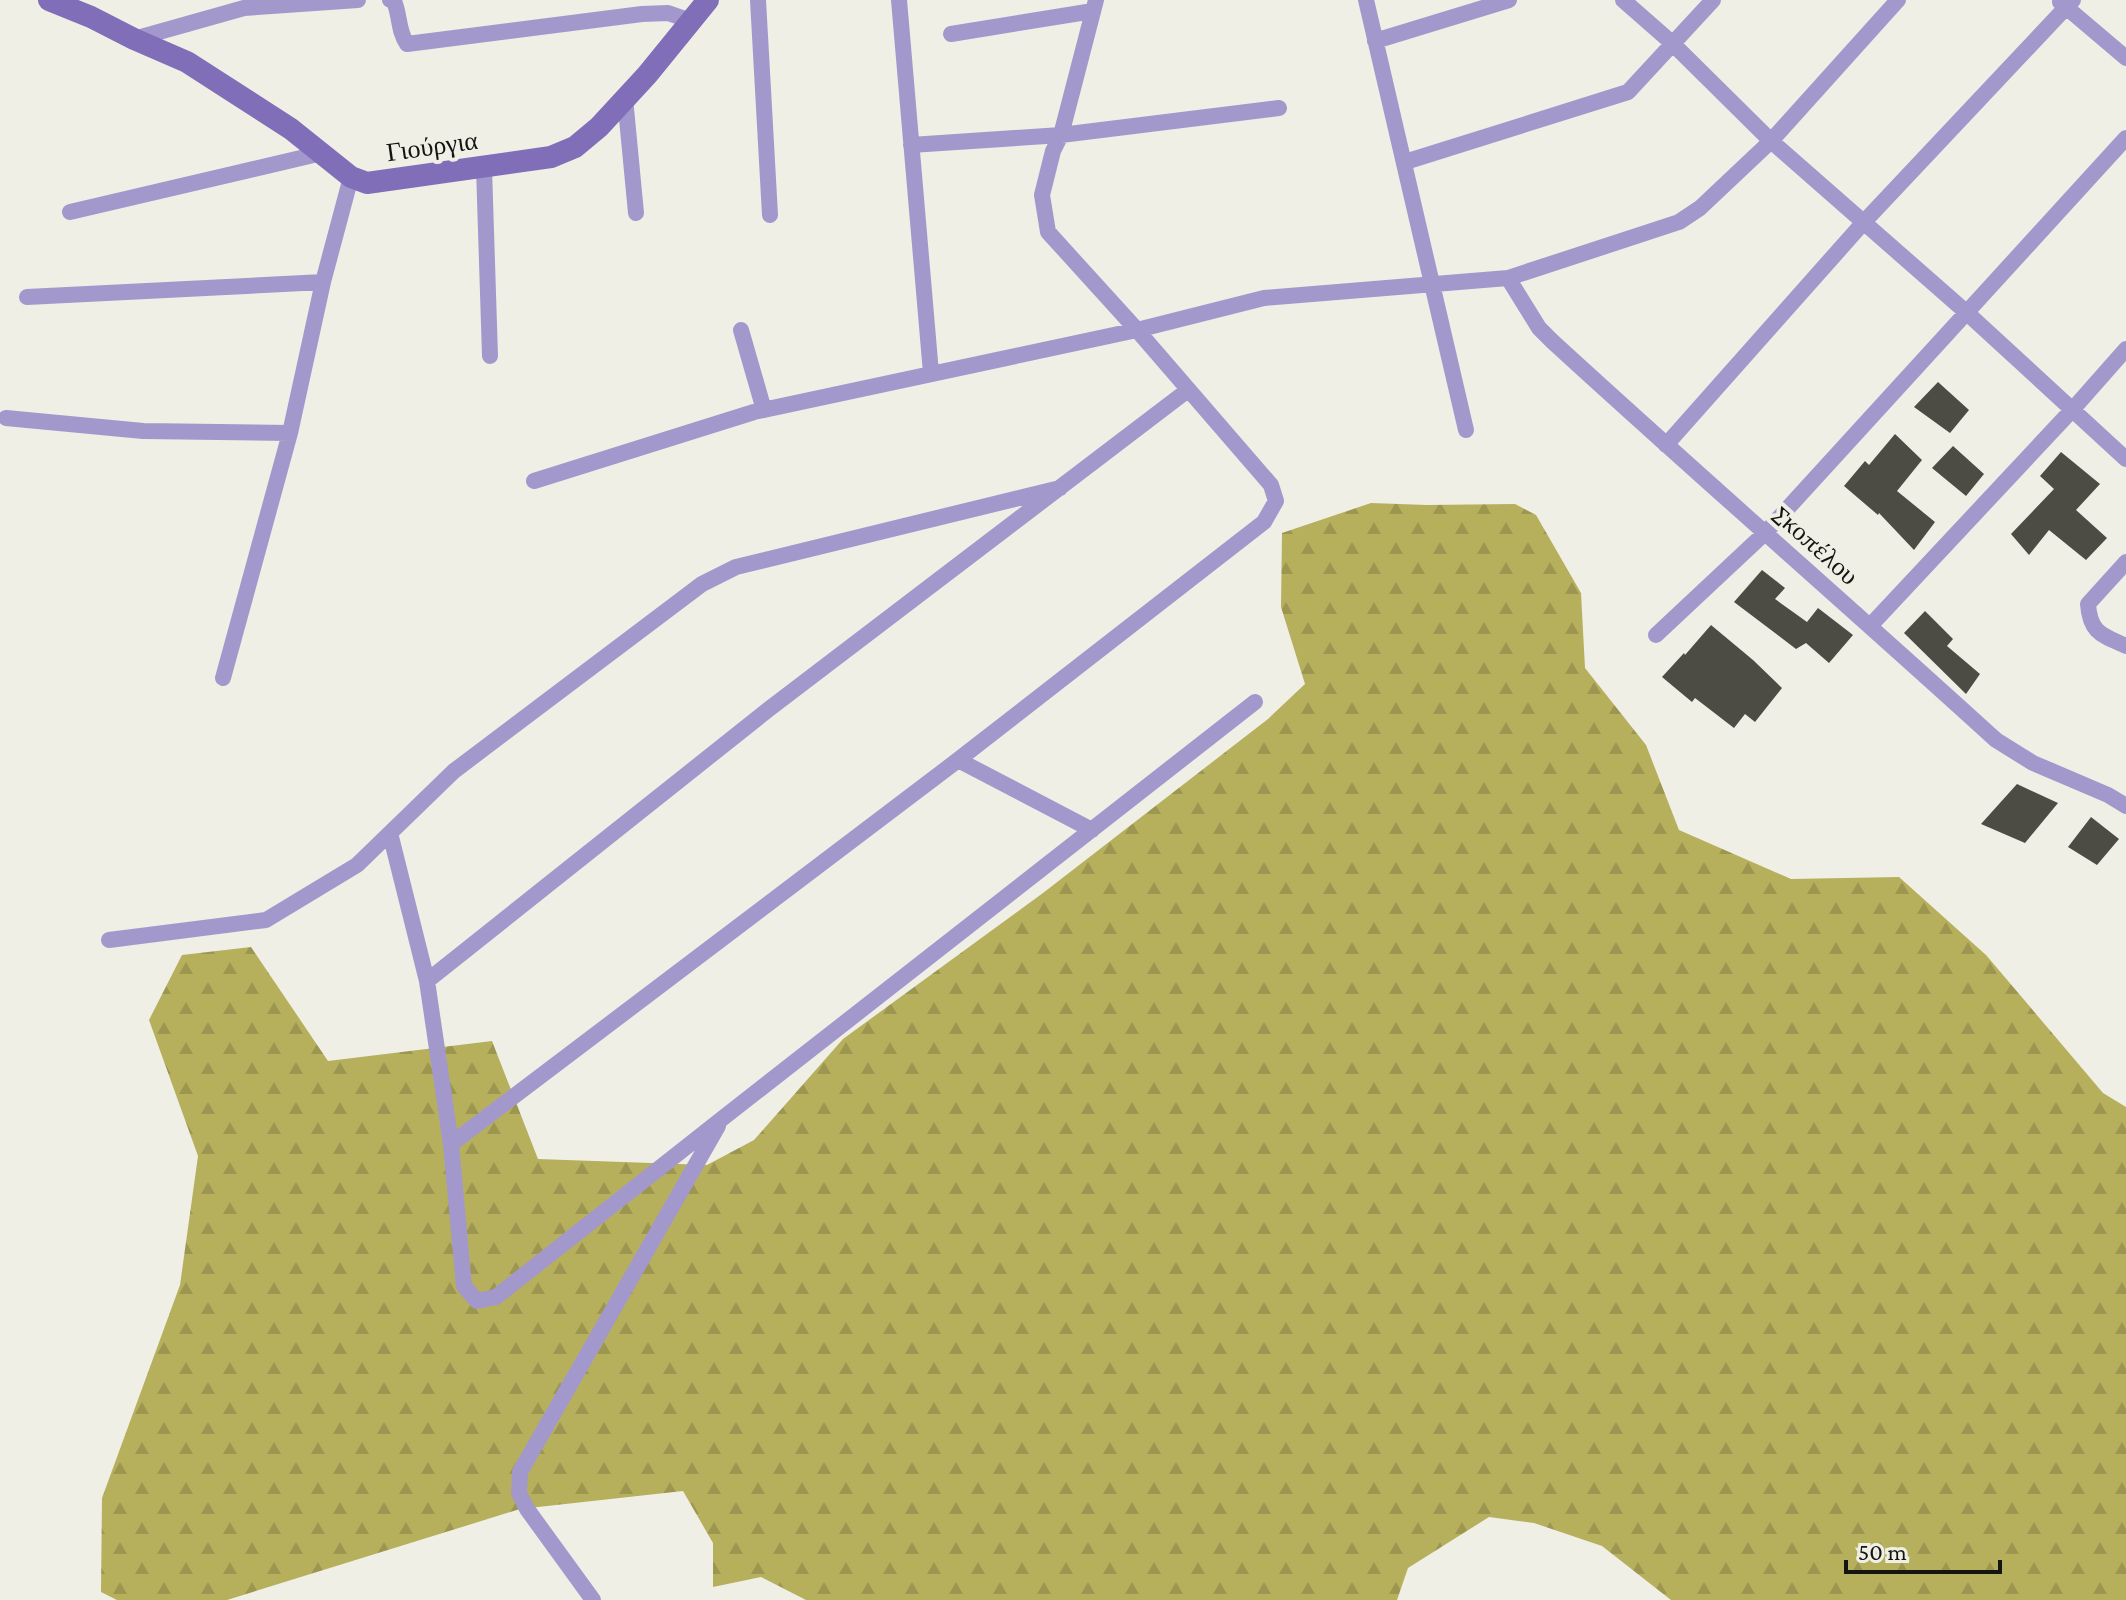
<svg xmlns="http://www.w3.org/2000/svg" width="2126" height="1600" font-family="'Crimson Pro',serif">
<defs>
<pattern id="forest-firs" width="22" height="20" patternUnits="userSpaceOnUse" patternTransform="scale(2)"><rect width="22" height="20" fill="#b6b05d"/><path d="M5 1l3.5 6h-7zM16 11l3.5 6h-7z" fill="#9c9650"/></pattern>
</defs>
<rect width="100%" height="100%" fill="#efefe6"/>
<path fill="url(#forest-firs)" d="M 1371,503 L 1427,505 L 1515,504 L 1536,515 L 1581,593 L 1585,668 L 1646,745 L 1679,830 L 1791,879 L 1899,877 L 1986,955 L 2103,1093 L 2126,1107 L 2126,1600 L 1671,1600 L 1602,1546 L 1534,1523 L 1489,1517 L 1408,1568 L 1397,1600 L 806,1600 L 761,1577 L 713,1587 L 713,1543 L 683,1491 L 520,1509 L 227,1600 L 117,1600 L 101,1592 L 102,1498 L 180,1285 L 198,1156 L 149,1020 L 182,955 L 251,947 L 328,1061 L 492,1041 L 538,1159 L 707,1165 L 754,1140 L 843,1039 L 1043,893 L 1268,719 L 1305,684 L 1281,607 L 1282,533 Z"/>
<path fill="#4c4c45" d="M 1938,382 L 1969,410 L 1950,433 L 1914,407 Z
M 1895,434 L 1922,460 L 1897,491 L 1935,522 L 1914,550 L 1879,513 L 1878,515 L 1844,486 L 1865,461 L 1869,465 Z
M 1953,446 L 1984,474 L 1966,496 L 1932,468 Z
M 2061,452 L 2100,484 L 2076,510 L 2107,538 L 2086,560 L 2049,530 L 2029,555 L 2011,534 L 2054,489 L 2040,476 Z
M 1762,570 L 1785,588 L 1775,599 L 1807,622 L 1818,608 L 1853,635 L 1829,663 L 1806,643 L 1796,649 L 1734,602 Z
M 1925,611 L 1953,639 L 1947,646 L 1980,674 L 1966,694 L 1904,633 Z
M 1711,625 L 1753,660 L 1782,688 L 1755,722 L 1745,714 L 1734,728 L 1695,698 L 1692,702 L 1662,677 L 1684,653 L 1685,655 Z
M 2017,784 L 2058,803 L 2025,843 L 1981,824 Z
M 2091,817 L 2119,839 L 2097,865 L 2068,847 Z"/>
<g fill="none" stroke-linecap="round" stroke-linejoin="round">
<path stroke="#a398cc" stroke-width="16" d="M 390,0 L 394,1 C 400,15 398,31 407,44 L 642,14 L 668,13 L 691,21
M 758,0 L 770,215
M 899,0 L 931,373
M 1366,0 L 1466,430
M 1623,0 L 1672,43 L 1771,141 L 1966,312 L 2126,459
M 2060,2 L 2126,58
M 951,34 L 1093,11
M 134,39 L 244,8 L 358,0
M 1375,41 L 1509,0
M 625,98 L 636,213
M 911,145 L 1061,135 L 1279,108
M 1405,162 L 1628,92 L 1713,0
M 484,168 L 490,356
M 70,212 L 322,153
M 1508,278 L 1539,328 L 1552,341 C 1699,476 1849,606 1996,740 L 2033,763 L 2108,795 L 2126,806
M 27,297 L 323,282
M 741,330 L 764,410
M 6,418 L 143,431 L 290,433
M 1666,445 L 1863,223 L 2073,0
M 534,481 L 754,412 L 1137,330 L 1264,298 L 1508,278 L 1679,222 L 1700,208 L 1771,141 L 1898,0
M 2126,562 L 2088,604 C 2090,633 2102,635 2126,646
M 1870,626 L 2073,409 L 2126,349
M 1656,635 L 1766,532 L 2126,138
M 223,678 L 290,433 L 323,282 L 351,177
M 958,760 L 1092,830
M 390,833 L 427,981 L 451,1144 L 464,1286 L 477,1301 L 496,1297 L 723,1118 L 1255,702
M 109,940 L 266,920 L 357,865 L 454,771 L 702,584 L 736,567 L 1060,488
M 427,981 L 769,709 L 1188,390
M 451,1144 L 958,760 L 1264,522 L 1276,501 L 1271,485 L 1137,330 L 1048,232 L 1042,195 L 1053,151 L 1061,135 L 1096,0
M 593,1600 L 527,1509 L 519,1493 L 520,1472 L 718,1126"/>
<path stroke="#806eb8" stroke-width="22" d="M 49,0 L 91,17 L 134,39 L 187,62 L 291,129 L 351,177 L 367,183 L 551,157 L 575,147 L 599,127 L 647,75 L 708,0"/>
</g>
<g text-anchor="middle" stroke-width="8" stroke-linejoin="round" paint-order="stroke">
<g font-size="26" fill="#141411" stroke="#efefe6">
<text transform="translate(432 146) rotate(-8)" y="9">Γιούργια</text>
<text transform="translate(1816 545) rotate(42)" y="9">Σκοπέλου</text>
</g>
</g>
<path d="M1846 1560v12h154v-12" fill="none" stroke="#141411" stroke-width="4"/>
<text x="1858" y="1560" font-size="24" fill="#141411" stroke="#efefe6" stroke-width="6" paint-order="stroke">50 m</text>
</svg>
